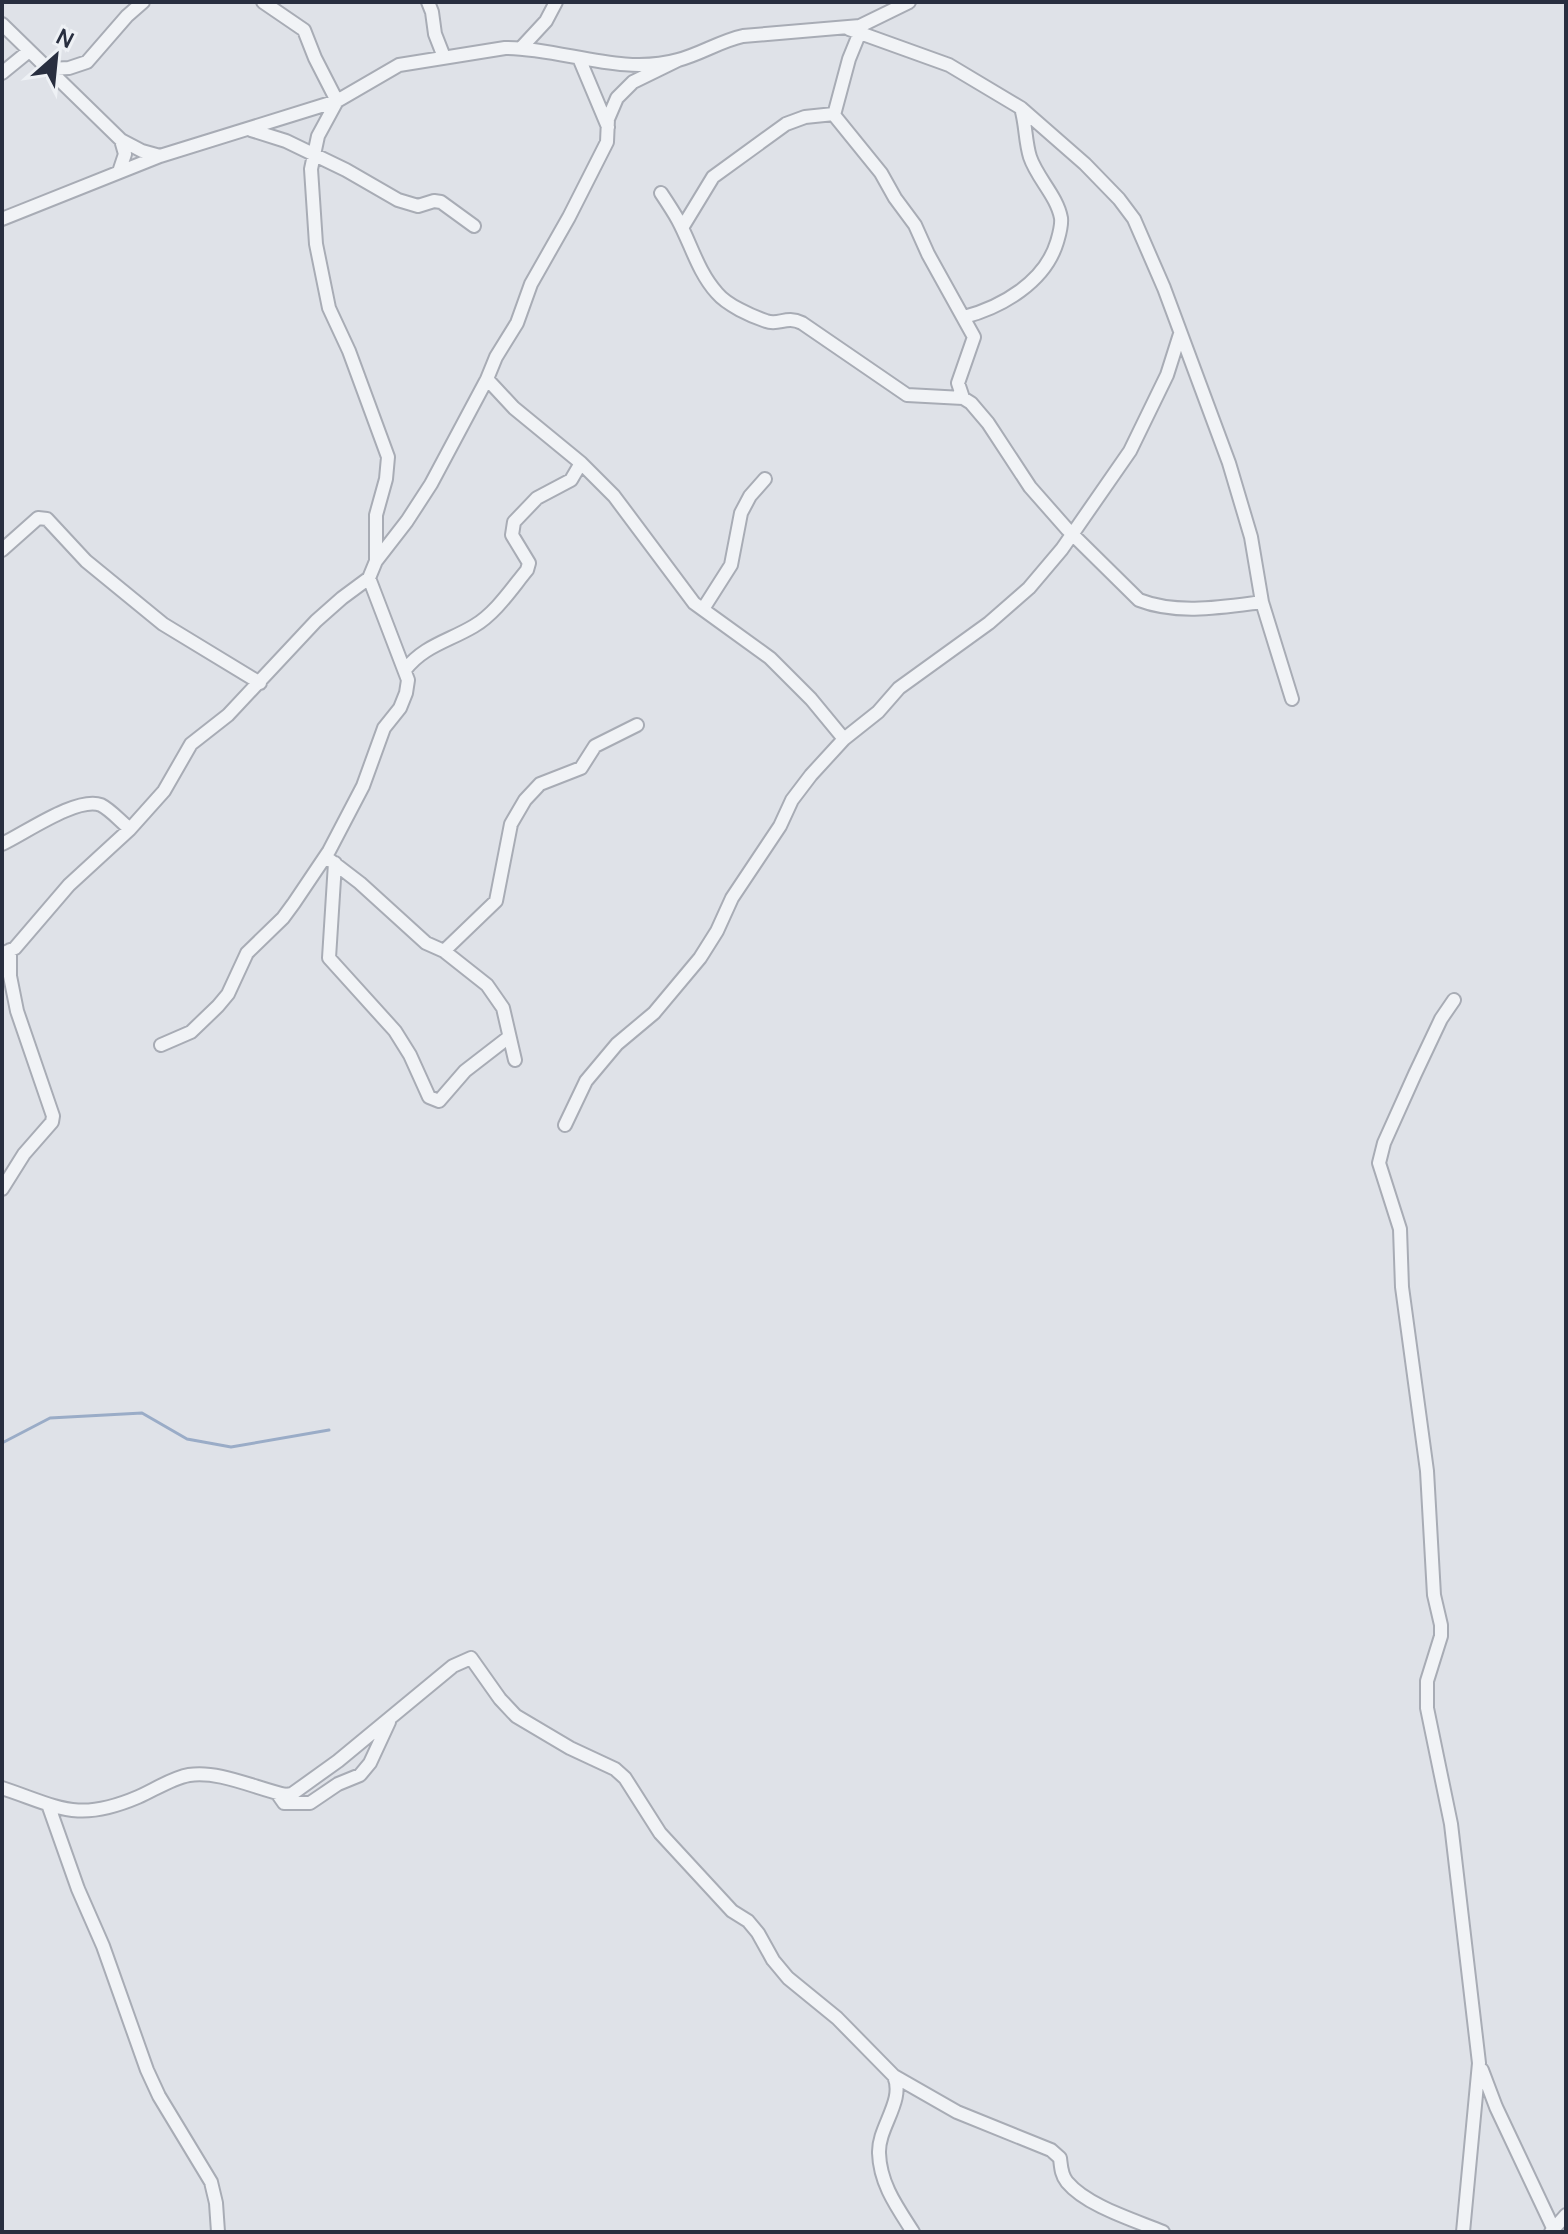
<svg xmlns="http://www.w3.org/2000/svg" width="1568" height="2234" font-family="Manrope,sans-serif">
<rect width="100%" height="100%" fill="#dfe2e8"/>
<g fill="none" stroke-linecap="round" stroke-linejoin="round">
<path stroke="#9aacc7" stroke-width="3" d="M 2,1443 L 50,1418 L 142,1413 L 187,1439 L 231,1447 L 329,1430"/>
<defs>
<path id="minor" d="M 263,2 L 304,30 L 315,58 L 337,101 L 318,136 L 311,169 L 316,244 L 329,308 L 349,351 L 388,457 L 386,479 L 376,515 L 376,561
M 428,2 L 432,12 L 435,34 L 444,57
M 2,24 L 121,140 L 142,151 L 160,156
M 849,29 L 949,65 L 1021,108 L 1085,164 L 1119,199 L 1134,219 L 1164,288 L 1229,463 L 1251,537 L 1262,602 L 1292,699
M 860,32 L 849,59 L 834,115 L 881,173 L 895,198 L 915,225 L 928,254 L 974,337 L 958,383 L 963,398
M 521,48 L 546,21 L 556,2
M 579,58 L 608,127
M 49,69 L 69,68 L 87,62 L 127,16 L 143,2
M 2,73 L 29,51
M 251,130 L 286,141 L 346,170 L 398,200 L 418,206 L 434,201 L 441,202 L 474,226
M 119,172 L 125,154 L 121,140
M 661,193 C 667,202 673,211 678,220 C 691,244 698,272 717,293 C 727,305 751,316 766,321 C 779,326 786,315 802,323 L 907,395 L 963,398 L 971,403 L 988,423 L 1030,487 L 1067,529 L 1139,600 C 1177,615 1223,607 1262,602
M 2,219 L 160,156 L 337,101 L 399,65 L 505,48 C 562,48 621,76 678,60 C 701,54 720,41 743,36 L 860,26 L 909,2
M 682,228 L 713,177 L 786,124 L 805,117 L 834,114
M 964,317 C 1002,307 1045,282 1057,242 C 1059,235 1062,226 1061,218 C 1057,196 1037,178 1030,157 C 1025,141 1026,124 1021,108
M 487,379 L 514,408 L 581,463 L 614,496 L 694,603 L 770,658 L 811,699 L 844,739
M 2,550 L 38,518 L 47,519 L 86,561 L 163,624 L 260,683
M 703,609 L 731,565 L 741,513 L 750,496 L 765,479
M 405,670 C 423,646 449,641 474,626 C 496,613 512,588 527,570 L 529,563 L 512,535 L 514,522 L 537,498 L 571,480 L 581,463
M 2,844 C 24,834 77,796 101,805 C 111,810 121,822 130,829
M 330,860 L 360,883 L 426,943 L 444,951 L 487,985 L 503,1008 L 515,1060
M 335,863 L 329,958 L 395,1031 L 410,1055 L 429,1097 L 439,1101 L 465,1071 L 509,1037
M 444,951 L 496,901 L 511,824 L 525,800 L 540,784 L 581,768 L 595,746 L 637,725
M 2,954 L 15,948 L 69,885 L 130,829 L 164,791 L 191,744 L 228,715 L 316,621 L 342,598 L 369,578 L 376,561 L 407,521 L 431,484 L 487,379 L 496,357 L 517,323 L 531,284 L 569,217 L 607,142 L 608,119 L 617,98 L 633,82 L 678,60
M 1454,1000 L 1441,1019 L 1415,1074 L 1384,1143 L 1379,1163 L 1400,1229 L 1402,1287 L 1427,1471 L 1434,1595 L 1441,1625 L 1441,1636 L 1427,1681 L 1427,1708 L 1451,1824 L 1479,2063 L 1463,2232
M 161,1045 L 191,1032 L 218,1006 L 228,994 L 247,953 L 283,918 L 294,903 L 329,851 L 363,786 L 384,728 L 400,708 L 406,693 L 408,680 L 369,578
M 565,1125 L 586,1081 L 617,1044 L 654,1013 L 700,958 L 717,931 L 732,898 L 780,826 L 792,800 L 811,775 L 844,739 L 878,712 L 899,688 L 989,623 L 1029,588 L 1062,549 L 1130,451 L 1167,375 L 1180,334
M 2,1189 L 24,1154 L 52,1122 L 53,1116 L 17,1011 L 10,976 L 10,950
M 2,1788 C 59,1807 77,1823 138,1797 C 154,1790 172,1778 189,1775 C 219,1770 257,1789 286,1795 L 292,1794 L 338,1761 L 453,1666 L 471,1658 L 500,1699 L 516,1716 L 570,1748 L 615,1769 L 625,1778 L 660,1833 L 732,1911 L 748,1921 L 758,1933 L 773,1960 L 788,1978 L 837,2018 L 894,2076 C 905,2101 878,2127 879,2153 C 880,2184 897,2207 913,2232
M 277,1793 L 284,1803 L 310,1803 L 338,1784 L 360,1775 L 370,1763 L 389,1722
M 49,1807 L 78,1889 L 103,1946 L 147,2070 L 159,2096 L 211,2182 L 216,2203 L 218,2232
M 1482,2070 L 1496,2107 L 1554,2230
M 894,2076 L 957,2112 L 1051,2150 L 1060,2158 C 1061,2166 1061,2175 1067,2182 C 1087,2206 1134,2220 1163,2232
M 1551,2232 L 1566,2215"/>
</defs>
<use href="#minor" stroke="#a8acb5" stroke-width="16"/>
<use href="#minor" stroke="#f1f3f6" stroke-width="12"/>
</g>
<rect width="1568" height="2234" fill="none" stroke="#282e3f" stroke-width="8"/>
<g transform="translate(56 56) rotate(27)" stroke="#eef1f5" stroke-width="6" paint-order="stroke">
<path d="M0-6L14 30L0 20L-14 30Z" fill="#282e3f"/>
<text y="-12" font-size="22" font-weight="bold" text-anchor="middle" fill="#282e3f">N</text>
</g>
</svg>
